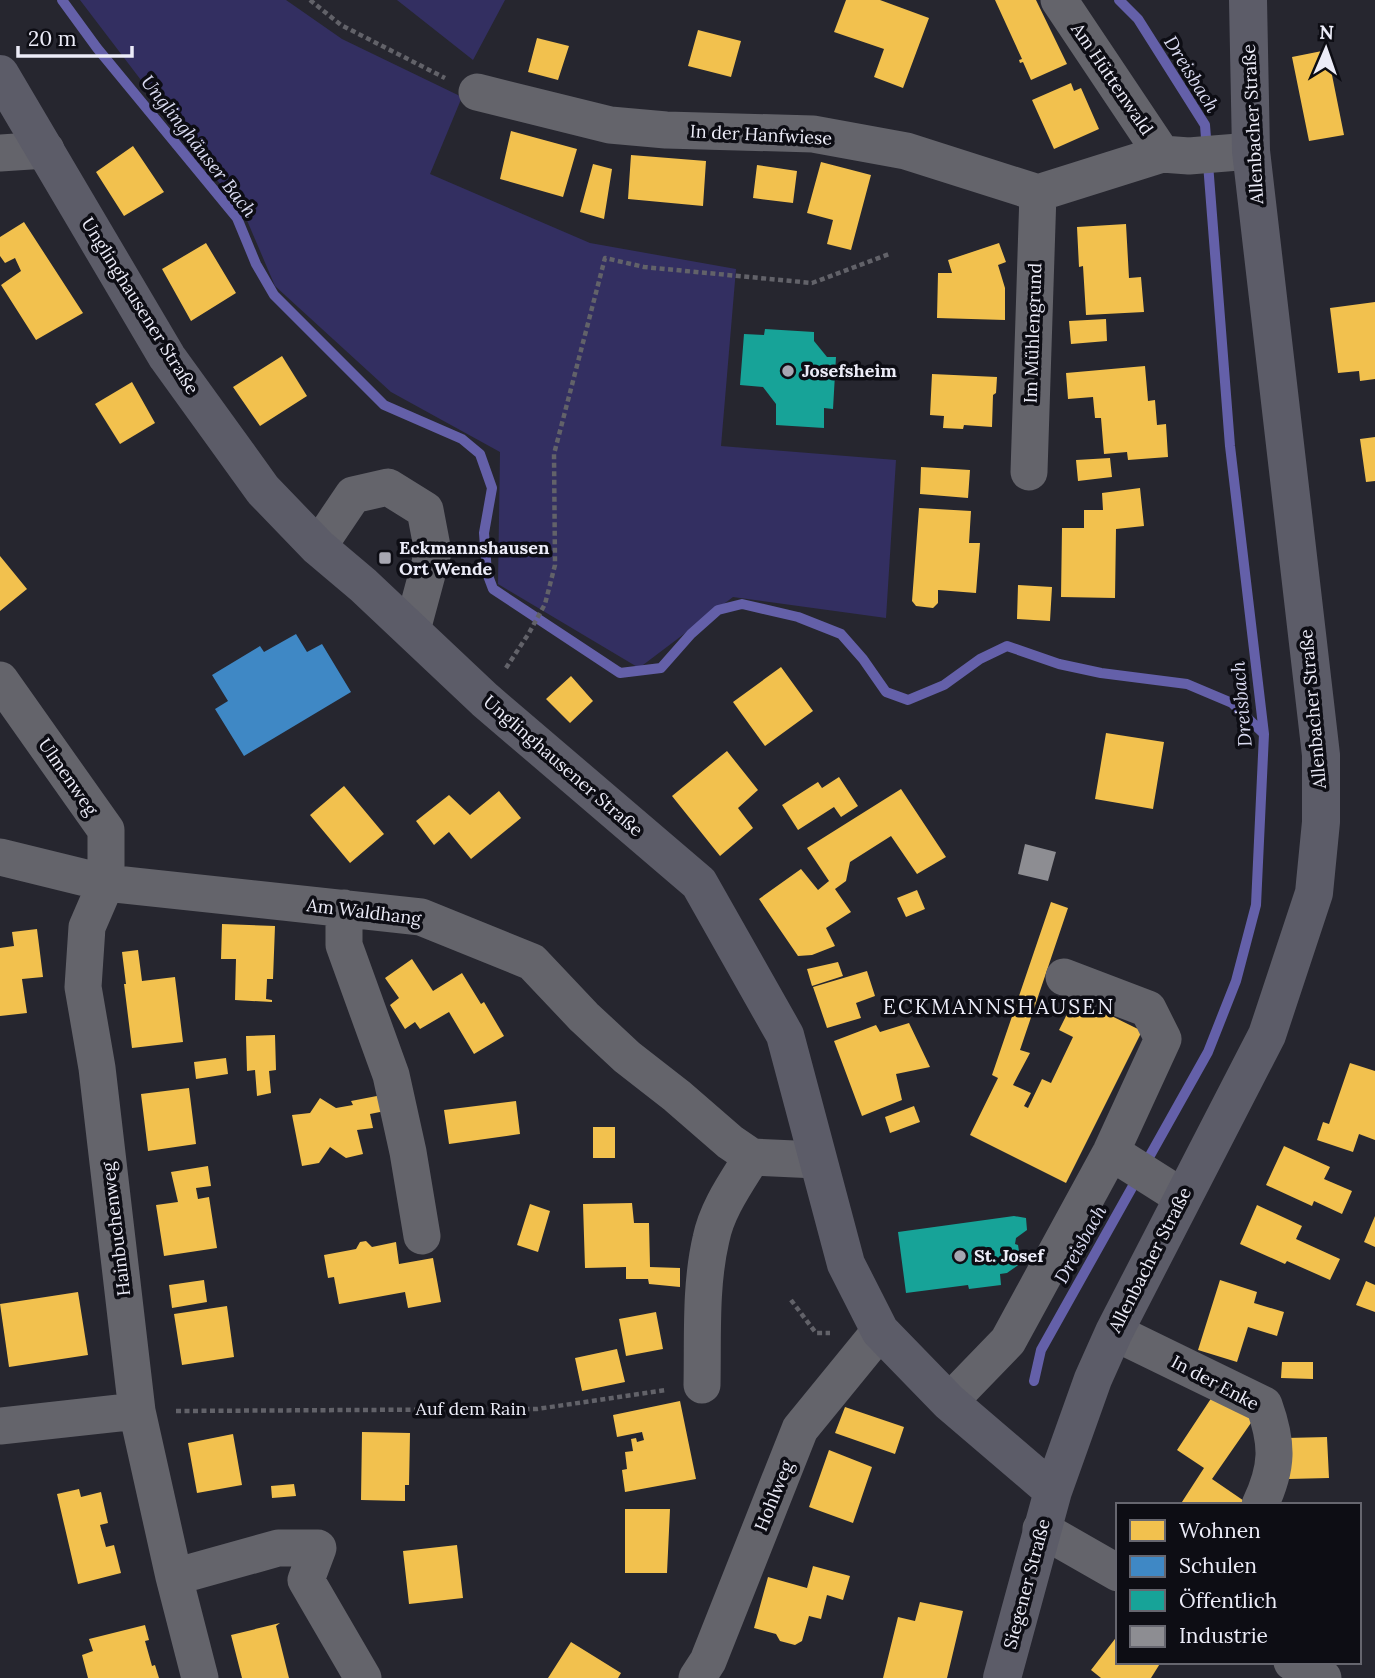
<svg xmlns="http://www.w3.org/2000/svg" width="1375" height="1678" font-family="Lora,serif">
<rect width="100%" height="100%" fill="#26262f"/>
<path fill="#332f61" d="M 80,0 L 286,0 L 342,39 L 462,97 L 430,174 L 590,243 L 736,269 L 721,446 L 896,460 L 886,618 L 733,597 L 639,668 L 498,584 L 500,452 L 391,392 L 275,286 L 246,218 Z
M 397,0 L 505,0 L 473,60 Z"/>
<path fill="#f2c14e" d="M 846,0 L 880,0 L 929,18 L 903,88 L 874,77 L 884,49 L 834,32 Z
M 995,0 L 1036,0 L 1067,64 L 1031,80 L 1023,62 L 1020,63 L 1019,60 L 1022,59 Z
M 698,30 L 741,41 L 731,77 L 688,66 Z
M 537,38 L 569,46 L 558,80 L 528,72 Z
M 1327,50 L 1344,135 L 1309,141 L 1292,57 Z
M 1071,83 L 1074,91 L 1081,88 L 1099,129 L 1054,149 L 1032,100 Z
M 511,131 L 577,149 L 563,197 L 500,179 Z
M 133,146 L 164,192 L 124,216 L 96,172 Z
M 631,155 L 706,161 L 703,206 L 628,199 Z
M 821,162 L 871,175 L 851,250 L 827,244 L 833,220 L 807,213 Z
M 593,164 L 612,169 L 604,219 L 580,212 Z
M 757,165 L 797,171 L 793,203 L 753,198 Z
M 24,222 L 83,313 L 36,340 L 1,285 L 21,271 L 15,258 L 5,263 L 0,256 L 0,237 Z
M 1126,224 L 1129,278 L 1141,277 L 1144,312 L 1086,315 L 1083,266 L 1079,267 L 1077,227 Z
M 206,243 L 236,293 L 191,321 L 162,269 Z
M 999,243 L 1006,262 L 998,265 L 1005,288 L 1005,320 L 937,318 L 938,273 L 952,273 L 948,260 Z
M 1375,302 L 1375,379 L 1360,381 L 1359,371 L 1338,373 L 1330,308 Z
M 1106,319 L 1107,341 L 1071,344 L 1069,321 Z
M 282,356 L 307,396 L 260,426 L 233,387 Z
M 1145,366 L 1148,401 L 1155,400 L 1157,425 L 1166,424 L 1168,457 L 1128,460 L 1127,452 L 1104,454 L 1101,418 L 1095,418 L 1093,397 L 1068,399 L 1066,373 Z
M 932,374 L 997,377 L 996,393 L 993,395 L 992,427 L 964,425 L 963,429 L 943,428 L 944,416 L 930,415 Z
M 132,382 L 155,423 L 120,444 L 95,404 Z
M 1375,437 L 1375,481 L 1366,482 L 1360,439 Z
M 1110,458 L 1112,477 L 1078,481 L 1076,460 Z
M 921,467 L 970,470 L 968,498 L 920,494 Z
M 1140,488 L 1144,526 L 1116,529 L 1115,598 L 1061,597 L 1062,528 L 1084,528 L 1084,510 L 1103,510 L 1102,493 Z
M 919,508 L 971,511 L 969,543 L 980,543 L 976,593 L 938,590 L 938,603 L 933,608 L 916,606 L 912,601 Z
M 0,556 L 27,589 L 0,611 Z
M 1018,585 L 1052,587 L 1050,621 L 1017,619 Z
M 781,667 L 813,711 L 765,746 L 733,702 Z
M 571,676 L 593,701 L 570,723 L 546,699 Z
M 1106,733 L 1164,742 L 1153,809 L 1095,799 Z
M 727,751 L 758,790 L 738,808 L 753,828 L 720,856 L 672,796 Z
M 839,777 L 858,806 L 841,817 L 834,807 L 798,830 L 782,805 L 818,782 L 822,788 Z
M 344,786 L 384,834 L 350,863 L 310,815 Z
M 901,789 L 946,857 L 917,874 L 891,836 L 850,862 L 846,881 L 835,889 L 851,912 L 826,928 L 835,946 L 812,955 L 798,956 L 759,899 L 801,869 L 818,890 L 829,881 L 807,848 Z
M 499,791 L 521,818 L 471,859 L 449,832 L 434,845 L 416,821 L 449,795 L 470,815 Z
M 917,890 L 925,909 L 906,917 L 897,898 Z
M 1051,902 L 1068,908 L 1020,1050 L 1030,1053 L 1013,1085 L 1031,1093 L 1024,1106 L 1028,1108 L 1042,1079 L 1051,1083 L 1073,1037 L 1059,1030 L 1075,998 L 1142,1031 L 1066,1183 L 970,1135 L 998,1078 L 992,1075 Z
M 222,924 L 275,926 L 273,979 L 267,979 L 266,999 L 272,1000 L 272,1002 L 235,1000 L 236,959 L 221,959 Z
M 37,929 L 43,977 L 22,979 L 27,1013 L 0,1016 L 0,948 L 14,946 L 12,932 Z
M 138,950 L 142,981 L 175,977 L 183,1042 L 132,1048 L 124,984 L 126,984 L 122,952 Z
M 412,959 L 433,991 L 462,973 L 481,1004 L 484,1002 L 504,1036 L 474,1054 L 449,1012 L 420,1029 L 415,1022 L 405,1029 L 390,1005 L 399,998 L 385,978 Z
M 838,962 L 843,976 L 812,986 L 807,969 Z
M 867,971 L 875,996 L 856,1003 L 861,1018 L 827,1028 L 813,987 Z
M 909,1023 L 930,1067 L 896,1074 L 902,1100 L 862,1116 L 834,1041 L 876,1025 L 880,1032 Z
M 275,1035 L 276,1070 L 269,1071 L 271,1093 L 257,1096 L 255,1070 L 247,1071 L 246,1036 Z
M 226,1058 L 228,1074 L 196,1079 L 194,1062 Z
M 1350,1063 L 1375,1071 L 1375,1140 L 1359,1134 L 1353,1152 L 1317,1140 L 1323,1122 L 1329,1124 Z
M 189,1088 L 196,1144 L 148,1151 L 141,1094 Z
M 382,1095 L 385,1111 L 370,1114 L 373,1128 L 357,1130 L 363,1154 L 346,1158 L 330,1147 L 319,1163 L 302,1166 L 292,1115 L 310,1113 L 320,1098 L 336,1108 L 353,1105 L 351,1101 Z
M 516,1101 L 520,1134 L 449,1144 L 444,1110 Z
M 914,1106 L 920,1122 L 890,1133 L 885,1117 Z
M 593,1127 L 615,1127 L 615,1158 L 593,1158 Z
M 1284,1146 L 1330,1167 L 1324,1179 L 1352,1191 L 1342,1214 L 1314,1201 L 1312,1206 L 1266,1185 Z
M 208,1166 L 211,1186 L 196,1188 L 198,1199 L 209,1197 L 217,1248 L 164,1256 L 156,1205 L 178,1202 L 171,1172 Z
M 632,1203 L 634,1223 L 649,1223 L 650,1267 L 680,1268 L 680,1287 L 649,1284 L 648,1279 L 626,1279 L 626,1267 L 585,1268 L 583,1204 Z
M 530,1204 L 550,1211 L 538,1252 L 517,1245 Z
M 1257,1205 L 1302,1226 L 1296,1239 L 1340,1259 L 1330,1280 L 1287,1261 L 1285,1264 L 1240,1244 Z
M 1375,1216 L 1375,1247 L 1364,1242 Z
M 366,1241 L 372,1247 L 396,1242 L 399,1264 L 433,1258 L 441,1302 L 408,1308 L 405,1292 L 339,1304 L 334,1277 L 328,1278 L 324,1255 L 356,1249 L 360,1242 Z
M 204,1280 L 207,1302 L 172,1308 L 169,1285 Z
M 1220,1280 L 1257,1292 L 1254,1303 L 1284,1312 L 1277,1336 L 1248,1327 L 1237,1362 L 1198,1350 Z
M 1366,1281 L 1375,1285 L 1375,1312 L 1356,1305 Z
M 78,1292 L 88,1355 L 9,1367 L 0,1304 Z
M 227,1306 L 234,1357 L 182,1365 L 174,1314 Z
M 656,1312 L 663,1349 L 626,1356 L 619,1319 Z
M 617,1349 L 625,1382 L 582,1391 L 575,1358 Z
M 1282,1362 L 1313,1362 L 1313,1379 L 1281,1378 Z
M 1214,1394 L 1253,1420 L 1212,1479 L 1250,1505 L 1180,1505 L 1204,1468 L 1177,1450 Z
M 680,1401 L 696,1479 L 625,1492 L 622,1470 L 627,1469 L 625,1452 L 633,1451 L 631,1439 L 636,1438 L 637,1442 L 644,1440 L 642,1432 L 617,1437 L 613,1415 Z
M 845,1407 L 904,1427 L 895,1454 L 835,1433 Z
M 362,1432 L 410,1433 L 409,1485 L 405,1485 L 405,1501 L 361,1500 Z
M 233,1434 L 242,1485 L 197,1493 L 188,1443 Z
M 1327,1437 L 1329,1478 L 1288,1479 L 1286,1438 Z
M 829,1450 L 872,1467 L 853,1523 L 809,1507 Z
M 294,1484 L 296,1496 L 272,1498 L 271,1486 Z
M 79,1489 L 81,1497 L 101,1492 L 108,1523 L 100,1525 L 106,1547 L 114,1545 L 121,1573 L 78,1584 L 57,1494 Z
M 625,1509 L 670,1509 L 667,1573 L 625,1573 Z
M 457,1545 L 463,1598 L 409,1604 L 403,1551 Z
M 813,1566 L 850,1576 L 843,1600 L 827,1595 L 821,1619 L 809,1616 L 802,1641 L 795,1645 L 780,1641 L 776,1634 L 754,1628 L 768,1577 L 807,1588 Z
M 920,1602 L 963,1611 L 947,1678 L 883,1678 L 898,1617 L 915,1621 Z
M 280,1623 L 276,1626 L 289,1678 L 242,1678 L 231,1635 Z
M 145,1625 L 149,1640 L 145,1641 L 152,1666 L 155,1665 L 159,1678 L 88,1678 L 82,1655 L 93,1651 L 89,1639 Z
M 1118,1635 L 1118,1662 L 1161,1662 L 1151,1678 L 1101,1678 L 1091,1670 Z
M 571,1642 L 621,1673 L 618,1678 L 548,1678 Z"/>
<path fill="#3f88c5" d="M 296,634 L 307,652 L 322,644 L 351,692 L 244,756 L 215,709 L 228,701 L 212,675 L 260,646 L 264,652 Z"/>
<path fill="#17a398" d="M 765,329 L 814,332 L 814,341 L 827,357 L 836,357 L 833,409 L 824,408 L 824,428 L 776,425 L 776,404 L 763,387 L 740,385 L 744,334 L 764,335 Z
M 1014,1216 L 1026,1218 L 1027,1230 L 1016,1238 L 1015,1244 L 1018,1245 L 1021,1263 L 1007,1273 L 1000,1274 L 1001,1285 L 969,1289 L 968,1285 L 906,1293 L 898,1232 Z"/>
<path fill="#8d8d92" d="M 1025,844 L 1056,852 L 1048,881 L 1018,874 Z"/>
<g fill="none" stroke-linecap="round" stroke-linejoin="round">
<path stroke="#6460a9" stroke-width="10" d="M 62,0 L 97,48 L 237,218 L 256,264 L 274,295 L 384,405 L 462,439 L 480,454 L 492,488 L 484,533 L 487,573 L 493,589 L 620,673 L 661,668 L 691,634 L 718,610 L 742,604 L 798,617 L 841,634 L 863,659 L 886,692 L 908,700 L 944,685 L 980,659 L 1007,646 L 1059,664 L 1101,673 L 1187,684 L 1232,703 L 1264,734
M 1034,1381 L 1041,1350 L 1208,1052 L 1236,981 L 1256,905 L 1264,734 L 1230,446 L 1205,125 L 1138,19 L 1119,0"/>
<path stroke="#626269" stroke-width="4.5" stroke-dasharray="5 3.5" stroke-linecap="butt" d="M 310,0 L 341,25 L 445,78
M 506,668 L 529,633 L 545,604 L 555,565 L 554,454 L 605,258 L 644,267 L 812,283 L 889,254
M 791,1300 L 816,1333 L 830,1333
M 176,1411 L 537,1409 L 666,1390"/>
<path stroke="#64646b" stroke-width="37" d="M 1059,0 L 1162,154
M 477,92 L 610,125 L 666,130 L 813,134 L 906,151 L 1038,193 L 1162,154 L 1189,156 L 1251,151
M 0,153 L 46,150
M 1029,472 L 1038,193
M 318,547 L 353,495 L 388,487 L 425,510 L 433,552 L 412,630
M 0,680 L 106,830 L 106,883 L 87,927 L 83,987 L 97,1068 L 137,1411 L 174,1577 L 200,1678
M 0,857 L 106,883 L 421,917 L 532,962 L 584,1017 L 627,1057 L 677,1096 L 730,1142 L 752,1157 L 817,1160
M 344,908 L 344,945 L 391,1075 L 408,1152 L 422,1236
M 1111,1152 L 1182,1197
M 1114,1332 L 1264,1405 C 1278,1444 1278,1467 1260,1505
M 702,1385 C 703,1337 700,1286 711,1239 C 717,1209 736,1183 752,1157
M 949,1402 L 1008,1341 L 1111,1152 L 1163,1039 L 1148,1009 L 1064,977
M 0,1426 L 137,1411
M 1041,1529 L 1118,1573
M 174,1577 L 278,1548 L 318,1548 L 306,1580 L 363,1678
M 1292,1662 L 1323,1678
M 697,1678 L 708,1661 L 800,1429 L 880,1331"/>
<path stroke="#5c5c68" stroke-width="38" d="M 0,74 L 167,357 L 263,490 L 318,547 L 363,585 L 485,700 L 699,883 L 785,1035 L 846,1264 L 880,1331 L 949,1402 L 1053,1491
M 1002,1678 L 1053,1491 L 1093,1379 L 1114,1332 L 1267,1035 L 1314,893 L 1321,822 L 1321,755 L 1251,151 L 1248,0"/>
</g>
<g fill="#a7a7b2" stroke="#0d0d14" stroke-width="2.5">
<circle cx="788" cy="371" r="7"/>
<rect x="378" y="551" width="14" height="14" rx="3.5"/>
<circle cx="960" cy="1256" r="7"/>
</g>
<g text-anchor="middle" stroke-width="7" stroke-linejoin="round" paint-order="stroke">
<g font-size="18" fill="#ececf8" stroke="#0d0d14">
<text transform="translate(1112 79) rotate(56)" y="6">Am Hüttenwald</text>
<text transform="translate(1253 124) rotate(-93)" y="6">Allenbacher Straße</text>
<text transform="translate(761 135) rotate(3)" y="6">In der Hanfwiese</text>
<text transform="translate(140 306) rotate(58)" y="6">Unglinghausener Straße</text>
<text transform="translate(1033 333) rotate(-88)" y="6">Im Mühlengrund</text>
<text transform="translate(1313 709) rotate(-95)" y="6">Allenbacher Straße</text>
<text transform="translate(563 766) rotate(41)" y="6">Unglinghausener Straße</text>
<text transform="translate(68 777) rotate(55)" y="6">Ulmenweg</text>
<text transform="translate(364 912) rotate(7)" y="6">Am Waldhang</text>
<text transform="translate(116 1229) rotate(-97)" y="6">Hainbuchenweg</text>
<text transform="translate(1150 1260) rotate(-63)" y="6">Allenbacher Straße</text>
<text transform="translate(1215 1383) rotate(28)" y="6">In der Enke</text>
<text x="471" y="1415">Auf dem Rain</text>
<text transform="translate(774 1496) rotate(-68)" y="6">Hohlweg</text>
<text transform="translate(1027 1584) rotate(-75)" y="6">Siegener Straße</text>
</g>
<g font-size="18" font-weight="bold" fill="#ececf8" stroke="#0d0d14" text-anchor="start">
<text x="802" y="377">Josefsheim</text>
<text x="399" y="554">Eckmannshausen<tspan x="399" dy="21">Ort Wende</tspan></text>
<text x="974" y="1262">St. Josef</text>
</g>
<g font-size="19" font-style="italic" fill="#dadbf1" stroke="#0d0d14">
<text transform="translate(1192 74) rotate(58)" y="7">Dreisbach</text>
<text transform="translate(199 146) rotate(52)" y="7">Unglinghäuser Bach</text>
<text transform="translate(1241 704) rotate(-95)" y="7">Dreisbach</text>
<text transform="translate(1080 1244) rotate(-61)" y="7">Dreisbach</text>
</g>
<g font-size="21" letter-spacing="2" fill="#ececf8" stroke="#0d0d14">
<text x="999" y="1014">ECKMANNSHAUSEN</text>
</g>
</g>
<rect x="1116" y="1503" width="245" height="161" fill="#0d0d14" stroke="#66666f" stroke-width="2"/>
<rect x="1130" y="1520" width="35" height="21" fill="#f2c14e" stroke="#66666f" stroke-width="2"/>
<text x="1179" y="1538" font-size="21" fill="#ececf8">Wohnen</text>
<rect x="1130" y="1556" width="35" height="21" fill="#3f88c5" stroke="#66666f" stroke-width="2"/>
<text x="1179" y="1573" font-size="21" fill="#ececf8">Schulen</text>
<rect x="1130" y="1590" width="35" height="21" fill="#17a398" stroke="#66666f" stroke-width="2"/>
<text x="1179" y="1608" font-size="21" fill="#ececf8">Öffentlich</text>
<rect x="1130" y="1626" width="35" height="21" fill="#8d8d92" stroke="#66666f" stroke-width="2"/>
<text x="1179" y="1643" font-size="21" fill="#ececf8">Industrie</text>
<g transform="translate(1326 49) rotate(2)" stroke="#0d0d14" stroke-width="5" paint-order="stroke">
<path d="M0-5L12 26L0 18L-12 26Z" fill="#ececf8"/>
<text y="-10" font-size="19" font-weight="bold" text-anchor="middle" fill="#ececf8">N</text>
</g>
<path d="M18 46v10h114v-10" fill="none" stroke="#ececf8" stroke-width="3.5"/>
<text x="28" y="46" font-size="21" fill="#ececf8" stroke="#0d0d14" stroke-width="5" paint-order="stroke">20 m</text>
</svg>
